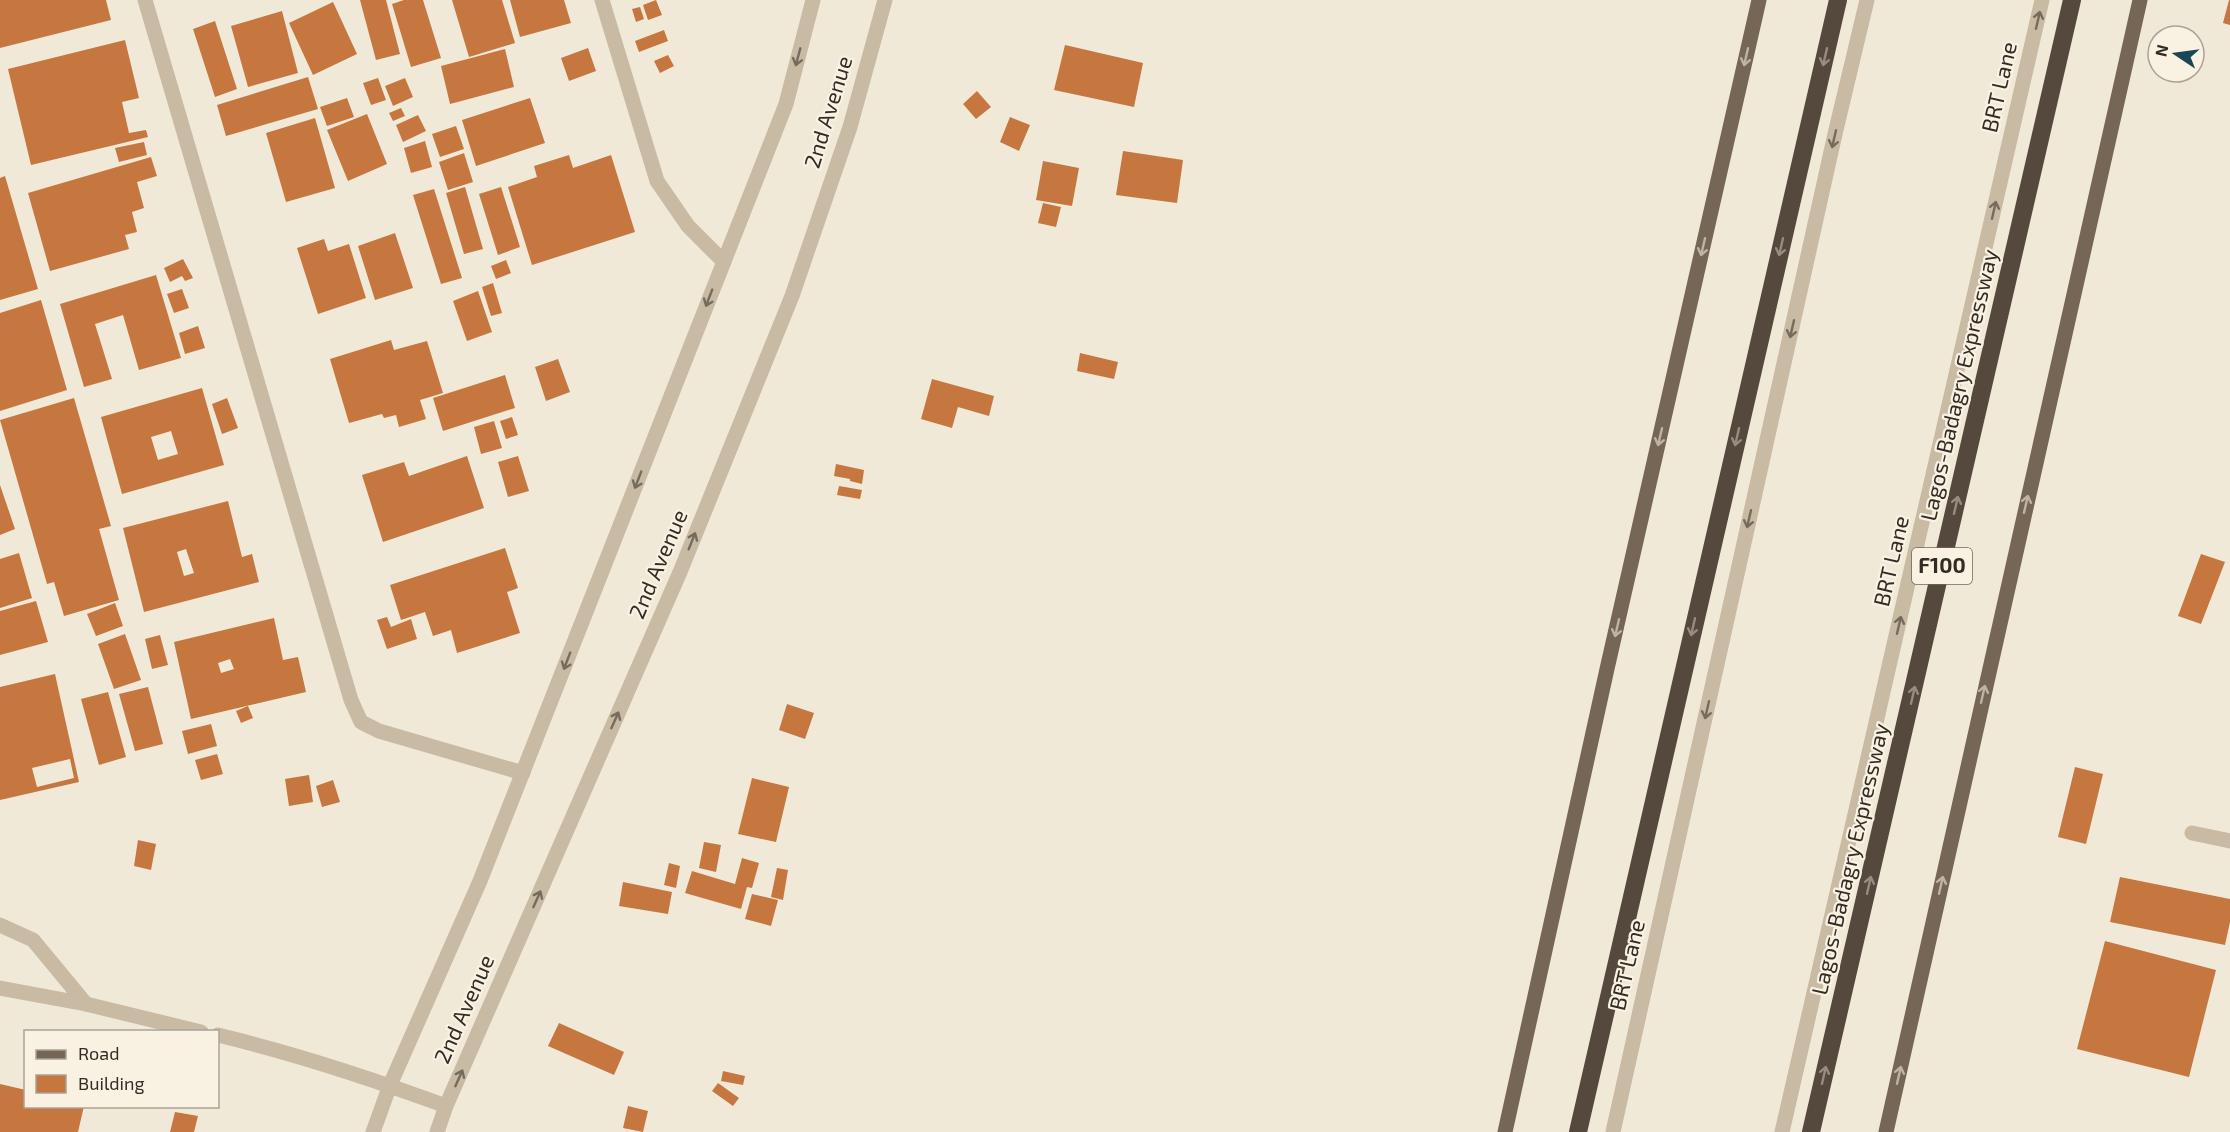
<svg xmlns="http://www.w3.org/2000/svg" width="2230" height="1132" font-family="'Exo 2',sans-serif">
<rect width="100%" height="100%" fill="#f1e9d7"/>
<path fill="#c6763f" fill-rule="evenodd" d="M 0,0 L 106,0 L 111,20 L 0,48 Z
M 360,0 L 386,0 L 400,54 L 376,60 Z
M 404,0 L 423,0 L 441,58 L 411,67 L 392,4 Z
M 452,0 L 502,0 L 515,43 L 469,57 Z
M 510,0 L 564,0 L 571,23 L 520,37 Z
M 656,0 L 662,15 L 648,20 L 643,5 Z
M 2229,0 L 2230,0 L 2230,25 L 2223,23 Z
M 333,2 L 357,54 L 313,75 L 289,23 Z
M 640,7 L 644,19 L 636,22 L 632,9 Z
M 282,11 L 298,73 L 248,87 L 231,26 Z
M 215,21 L 237,89 L 215,97 L 193,29 Z
M 664,30 L 668,41 L 639,52 L 635,41 Z
M 125,40 L 139,98 L 122,102 L 129,133 L 146,130 L 148,137 L 31,165 L 8,69 Z
M 1065,45 L 1143,63 L 1134,107 L 1054,90 Z
M 588,48 L 596,71 L 569,81 L 561,58 Z
M 505,49 L 514,87 L 450,104 L 441,66 Z
M 668,55 L 674,66 L 660,73 L 654,61 Z
M 308,77 L 318,109 L 226,136 L 217,105 Z
M 378,78 L 386,100 L 371,105 L 363,83 Z
M 405,78 L 413,97 L 393,106 L 385,86 Z
M 977,91 L 991,107 L 976,119 L 963,104 Z
M 347,98 L 354,117 L 327,126 L 320,107 Z
M 530,98 L 545,143 L 476,166 L 462,120 Z
M 401,108 L 405,116 L 393,121 L 389,113 Z
M 367,114 L 387,164 L 348,181 L 327,130 Z
M 418,115 L 426,131 L 403,142 L 396,125 Z
M 1010,117 L 1030,125 L 1019,151 L 1000,142 Z
M 315,118 L 335,188 L 286,202 L 266,133 Z
M 456,126 L 464,149 L 440,157 L 432,134 Z
M 425,141 L 432,167 L 411,173 L 404,148 Z
M 144,142 L 147,155 L 119,162 L 115,148 Z
M 1123,151 L 1183,160 L 1177,203 L 1116,195 Z
M 464,153 L 473,182 L 448,190 L 439,162 Z
M 569,155 L 573,168 L 611,155 L 635,232 L 532,265 L 508,187 L 537,177 L 534,166 Z
M 151,157 L 157,176 L 137,182 L 144,208 L 132,212 L 137,232 L 125,235 L 129,249 L 50,271 L 28,193 Z
M 1043,161 L 1079,168 L 1072,206 L 1036,200 Z
M 5,176 L 38,289 L 0,300 L 0,178 Z
M 465,187 L 483,249 L 464,254 L 446,193 Z
M 501,187 L 520,247 L 498,255 L 479,194 Z
M 434,189 L 462,278 L 441,284 L 413,195 Z
M 1043,203 L 1061,207 L 1056,227 L 1038,223 Z
M 395,233 L 413,288 L 375,300 L 358,246 Z
M 324,239 L 328,251 L 349,244 L 366,298 L 318,314 L 297,248 Z
M 183,259 L 193,278 L 185,281 L 182,276 L 170,282 L 164,268 Z
M 506,260 L 511,273 L 496,279 L 491,266 Z
M 156,275 L 181,358 L 139,370 L 123,315 L 95,324 L 112,379 L 84,387 L 60,304 Z
M 493,283 L 502,313 L 491,316 L 482,287 Z
M 182,289 L 189,308 L 174,313 L 167,294 Z
M 478,291 L 492,332 L 467,341 L 453,301 Z
M 41,300 L 67,390 L 0,411 L 0,313 Z
M 198,326 L 205,348 L 185,354 L 179,333 Z
M 391,340 L 394,350 L 427,341 L 443,393 L 420,400 L 426,419 L 399,427 L 396,415 L 384,418 L 382,414 L 349,423 L 330,359 Z
M 1080,353 L 1118,362 L 1114,379 L 1077,371 Z
M 558,359 L 570,392 L 546,401 L 535,367 Z
M 505,375 L 515,408 L 443,431 L 433,398 Z
M 932,379 L 994,396 L 989,416 L 958,407 L 952,428 L 921,419 Z
M 202,388 L 224,465 L 122,494 L 101,417 ZM 171,431 L 178,454 L 158,460 L 151,437 Z
M 74,398 L 111,526 L 99,529 L 119,600 L 64,616 L 54,582 L 47,584 L 0,420 Z
M 227,398 L 238,428 L 222,434 L 212,404 Z
M 512,417 L 518,435 L 506,439 L 500,421 Z
M 494,421 L 502,448 L 481,454 L 474,427 Z
M 467,456 L 484,508 L 383,542 L 362,475 L 404,462 L 409,476 Z
M 518,456 L 529,491 L 508,497 L 498,462 Z
M 836,464 L 864,470 L 862,484 L 850,481 L 850,479 L 834,476 Z
M 0,485 L 15,529 L 0,535 Z
M 839,486 L 862,490 L 860,499 L 837,495 Z
M 228,501 L 242,557 L 252,554 L 259,582 L 144,612 L 123,528 ZM 186,549 L 194,573 L 184,576 L 177,552 Z
M 505,548 L 518,588 L 507,592 L 520,633 L 457,653 L 451,630 L 433,636 L 425,612 L 401,620 L 390,585 Z
M 19,553 L 32,598 L 0,608 L 0,559 Z
M 2201,554 L 2225,562 L 2201,624 L 2178,616 Z
M 36,601 L 48,642 L 0,655 L 0,611 Z
M 115,603 L 123,626 L 96,636 L 87,614 Z
M 387,617 L 391,627 L 411,619 L 417,639 L 387,649 L 377,620 Z
M 274,618 L 283,660 L 298,657 L 306,692 L 191,719 L 174,642 ZM 230,659 L 234,669 L 221,673 L 218,663 Z
M 125,634 L 141,680 L 114,689 L 98,644 Z
M 160,635 L 168,665 L 152,669 L 145,639 Z
M 55,674 L 79,782 L 0,800 L 0,687 ZM 70,759 L 74,778 L 37,787 L 32,768 Z
M 148,687 L 163,744 L 135,751 L 119,694 Z
M 108,692 L 126,757 L 99,765 L 81,699 Z
M 787,704 L 814,713 L 805,739 L 779,730 Z
M 248,706 L 253,718 L 241,723 L 236,711 Z
M 211,724 L 217,746 L 188,754 L 182,731 Z
M 217,754 L 223,774 L 201,780 L 195,760 Z
M 2075,767 L 2103,774 L 2086,844 L 2058,837 Z
M 309,775 L 313,802 L 289,806 L 285,779 Z
M 752,778 L 789,787 L 776,842 L 738,834 Z
M 333,780 L 340,802 L 322,807 L 316,786 Z
M 138,840 L 156,844 L 151,870 L 134,866 Z
M 704,842 L 721,845 L 716,872 L 699,868 Z
M 742,858 L 759,863 L 752,888 L 747,887 L 741,909 L 685,893 L 692,871 L 735,884 Z
M 669,863 L 680,866 L 676,888 L 664,885 Z
M 777,868 L 788,870 L 783,900 L 771,897 Z
M 2120,877 L 2230,899 L 2230,922 L 2225,945 L 2110,922 Z
M 623,882 L 672,892 L 668,914 L 619,906 Z
M 752,894 L 778,900 L 771,926 L 745,919 Z
M 2105,941 L 2216,970 L 2189,1077 L 2077,1049 Z
M 559,1023 L 624,1052 L 614,1075 L 548,1046 Z
M 723,1071 L 745,1076 L 743,1085 L 721,1081 Z
M 718,1083 L 739,1098 L 733,1106 L 712,1091 Z
M 0,1084 L 26,1090 L 26,1106 L 84,1106 L 78,1132 L 0,1132 Z
M 628,1106 L 648,1111 L 643,1132 L 623,1128 Z
M 175,1112 L 198,1116 L 194,1132 L 170,1132 Z"/>
<g fill="none" stroke-linecap="round" stroke-linejoin="round">
<path stroke="#c8baa3" stroke-width="15" d="M 2192,833 L 2230,841
M 1613,1132 L 1835,134 L 1867,0
M 1782,1132 L 2042,0"/>
<path stroke="#c8baa3" stroke-width="15" d="M 145,0 L 351,700 L 361,722 L 379,731 L 523,773
M 602,0 L 657,181 L 688,226 L 724,262
M 0,925 L 33,940 L 86,1004"/>
<path stroke="#c8baa3" stroke-width="15" d="M 0,988 L 86,1004 L 201,1032
M 218,1035 C 297,1054 370,1078 446,1106
M 373,1132 L 390,1085 L 480,881 L 786,104 L 813,0
M 437,1132 L 446,1106 L 680,572 L 792,296 L 850,127 L 885,0"/>
<path stroke="#766656" stroke-width="15" d="M 1505,1132 L 1607,669 L 1759,0
M 1886,1132 L 2140,0"/>
<path stroke="#55483c" stroke-width="18" d="M 1578,1132 L 1838,0
M 1811,1132 L 2072,0"/>
</g>
<defs><path id="oneway-shaft" d="M-6 0H5M1.5-3L5.5 0L1.5 3" fill="none" stroke-width="1.6" stroke-linecap="round" stroke-linejoin="round" transform="scale(1.5)"/></defs>
<g stroke="#766c5e">
<use href="#oneway-shaft" transform="translate(2038 20) rotate(-77)"/>
<use href="#oneway-shaft" transform="translate(798 57) rotate(105)"/>
<use href="#oneway-shaft" transform="translate(1834 139) rotate(103)"/>
<use href="#oneway-shaft" transform="translate(1994 210) rotate(-77)"/>
<use href="#oneway-shaft" transform="translate(709 298) rotate(111)"/>
<use href="#oneway-shaft" transform="translate(1792 329) rotate(103)"/>
<use href="#oneway-shaft" transform="translate(638 480) rotate(111)"/>
<use href="#oneway-shaft" transform="translate(1749 519) rotate(103)"/>
<use href="#oneway-shaft" transform="translate(692 541) rotate(-68)"/>
<use href="#oneway-shaft" transform="translate(1899 625) rotate(-77)"/>
<use href="#oneway-shaft" transform="translate(567 661) rotate(111)"/>
<use href="#oneway-shaft" transform="translate(1707 710) rotate(103)"/>
<use href="#oneway-shaft" transform="translate(615 720) rotate(-66)"/>
<use href="#oneway-shaft" transform="translate(537 899) rotate(-66)"/>
<use href="#oneway-shaft" transform="translate(459 1078) rotate(-66)"/>
</g>
<g stroke="#beb3a4">
<use href="#oneway-shaft" transform="translate(1746 57) rotate(103)"/>
<use href="#oneway-shaft" transform="translate(1703 247) rotate(103)"/>
<use href="#oneway-shaft" transform="translate(1660 437) rotate(103)"/>
<use href="#oneway-shaft" transform="translate(2026 504) rotate(-77)"/>
<use href="#oneway-shaft" transform="translate(1617 628) rotate(103)"/>
<use href="#oneway-shaft" transform="translate(1983 694) rotate(-77)"/>
<use href="#oneway-shaft" transform="translate(1941 885) rotate(-77)"/>
<use href="#oneway-shaft" transform="translate(1899 1075) rotate(-77)"/>
</g>
<g stroke="#978c7f">
<use href="#oneway-shaft" transform="translate(1825 57) rotate(103)"/>
<use href="#oneway-shaft" transform="translate(1781 247) rotate(103)"/>
<use href="#oneway-shaft" transform="translate(1737 437) rotate(103)"/>
<use href="#oneway-shaft" transform="translate(1956 505) rotate(-77)"/>
<use href="#oneway-shaft" transform="translate(1693 627) rotate(103)"/>
<use href="#oneway-shaft" transform="translate(1913 695) rotate(-77)"/>
<use href="#oneway-shaft" transform="translate(1869 885) rotate(-77)"/>
<use href="#oneway-shaft" transform="translate(1824 1075) rotate(-77)"/>
</g>
<g text-anchor="middle" stroke-width="4.5" stroke-linejoin="round" paint-order="stroke">
<rect fill="#f9f2e3" stroke="#6e675e" stroke-width="1.5" x="1912" y="548" width="60" height="36" rx="4.5"/>
<g font-size="21" font-weight="bold" fill="#332c25">
<text x="1942" y="573">F100</text>
</g>
<g font-size="22" fill="#332c25" stroke="#f9f2e3">
<text transform="translate(1999 87) rotate(-77)" y="8">BRT Lane</text>
<text transform="translate(828 112) rotate(-73)" y="8">2nd Avenue</text>
<text transform="translate(1959 385) rotate(-77)" y="8">Lagos-Badagry Expressway</text>
<text transform="translate(1891 561) rotate(-77)" y="8">BRT Lane</text>
<text transform="translate(658 564) rotate(-67)" y="8">2nd Avenue</text>
<text transform="translate(1850 859) rotate(-77)" y="8">Lagos-Badagry Expressway</text>
<text transform="translate(1627 965) rotate(-77)" y="8">BRT Lane</text>
<text transform="translate(464 1009) rotate(-66)" y="8">2nd Avenue</text>
</g>
</g>
<rect x="24" y="1030" width="195" height="78" fill="#f9f2e3" stroke="#aaa397" stroke-width="1.5"/>
<rect x="36" y="1050" width="30" height="9" fill="#766656" stroke="#aaa397" stroke-width="1.5"/>
<text x="78" y="1060" font-size="18" fill="#332c25">Road</text>
<rect x="36" y="1075" width="30" height="18" fill="#c6763f" stroke="#aaa397" stroke-width="1.5"/>
<text x="78" y="1090" font-size="18" fill="#332c25">Building</text>
<g transform="translate(2176 54) rotate(283)"><circle r="28" fill="#f9f2e3" stroke="#aaa397" stroke-width="1.5"/>
<path d="M0-4.5L10 22L0 15L-10 22Z" fill="#1b4755"/>
<text y="-9" font-size="16" font-weight="bold" text-anchor="middle" fill="#332c25">N</text>
</g>
</svg>
